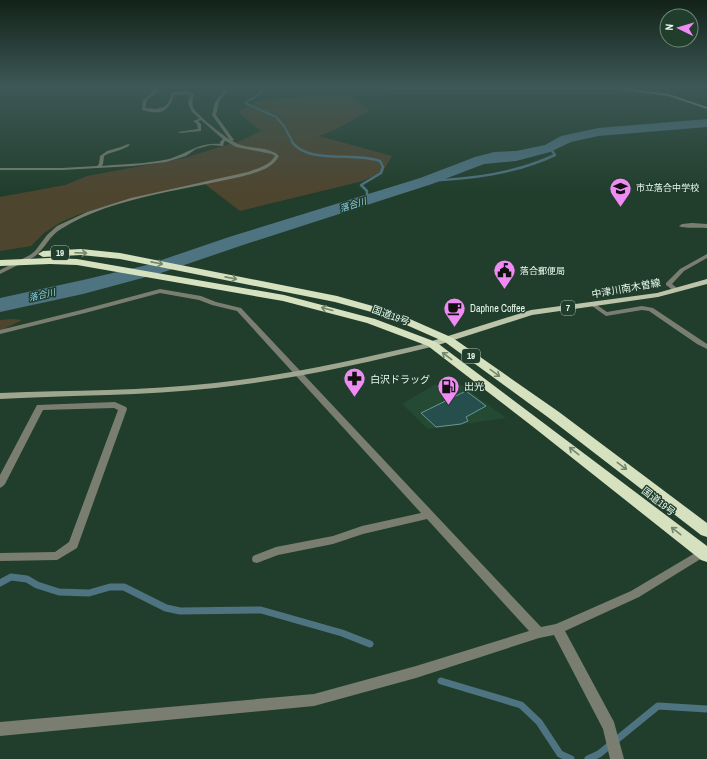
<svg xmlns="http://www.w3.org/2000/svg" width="707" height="759" font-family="'Archivo Narrow','Noto Sans JP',sans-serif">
<rect width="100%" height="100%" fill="#213e2c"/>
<path fill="#254a34" d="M 434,385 L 454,386 L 461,385 L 506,418 L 428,429 L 402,404 Z"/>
<path fill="#4e452f" d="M 344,93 L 370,110 L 335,130 L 319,136 L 392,156 L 383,171 L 363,181 L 240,211 L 202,182 L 137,197 L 80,214 L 61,222 L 44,233 L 31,246 L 0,251 L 0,197 L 65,185 L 87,176 L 184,158 L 240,141 L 261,131 L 238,112 L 257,101 Z
M 12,319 L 22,320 L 0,331 L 0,320 Z"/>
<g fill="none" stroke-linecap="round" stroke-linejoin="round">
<path stroke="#4e7381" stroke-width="2" d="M 264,86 L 261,93 L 245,103 L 276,117 L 284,126 L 293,143"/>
<path stroke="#4e7381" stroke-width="2.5" d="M 292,142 C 309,165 355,151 380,161 L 383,167 L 381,173 L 361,185 L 367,191 L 367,200
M 426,181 C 471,179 514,174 555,155 L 550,148"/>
<path stroke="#4e7381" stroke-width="7" d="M 0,583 L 11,577 L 27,579 L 37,585 L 59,592 L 89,593 L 110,587 L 124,587 L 166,608 L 180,611 L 261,610 L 342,633 L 370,644
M 441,681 L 521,705 L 539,722 L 560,754 L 571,759
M 588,759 L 599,754 L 658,706 L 707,709"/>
<path fill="#4e7381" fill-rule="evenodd" d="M 707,119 L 707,127 L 598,136 L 571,142 L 550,152 L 516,161 L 484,164 L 432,184 L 243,245 L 161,273 L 83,294 L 0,312 L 0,298 L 83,280 L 147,265 L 229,237 L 420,178 L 475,157 L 494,152 L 516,151 L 545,145 L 561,136 L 598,128 Z"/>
</g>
<path fill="#254e4c" stroke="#6b9793" d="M 466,391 L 486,406 L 466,417 L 468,421 L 461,424 L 436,427 L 421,413 Z"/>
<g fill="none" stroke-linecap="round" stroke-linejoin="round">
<path fill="#7a7e70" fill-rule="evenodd" d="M 228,86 L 230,86 L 219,102 L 216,115 L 234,140 L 230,142 L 228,141 L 230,140 L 212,115 L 215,102 Z
M 201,118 L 202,120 L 198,121 L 201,124 L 201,131 L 180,133 L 178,132 L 198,129 L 197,124 L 193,121 Z
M 224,138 L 227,139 L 224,142 L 223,146 L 211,145 L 196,149 L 186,156 L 166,162 L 133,166 L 62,170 L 0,170 L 0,168 L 62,168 L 97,166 L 99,164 L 100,156 L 107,151 L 121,147 L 128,144 L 130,145 C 122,151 112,151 104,156 L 103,164 L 102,166 C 122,164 144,164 164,160 C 186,156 196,142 220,144 L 220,142 Z
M 594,303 L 607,312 L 642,306 L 653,308 L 707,344 L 707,349 L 697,344 L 649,311 L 642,310 L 606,316 L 592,306 L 591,305 Z"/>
<path fill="#7a7e70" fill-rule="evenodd" d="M 153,86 L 157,86 L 157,92 L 147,100 L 145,108 L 156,109 L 164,107 L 168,103 L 172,93 C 179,91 187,90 194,94 C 193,100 191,104 194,109 C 199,117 231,143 241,145 C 253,149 270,147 279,156 C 273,167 263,170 251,174 C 191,190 115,195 61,229 C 49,236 45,249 34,257 L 0,274 L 0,270 L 30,255 L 35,251 L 47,235 L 57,226 L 87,212 L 131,198 L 248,172 C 258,168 269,166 275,156 L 272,154 L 236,147 L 224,140 L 192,112 L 188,103 L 190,94 L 189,94 L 174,95 C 168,113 160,115 142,110 L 143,100 L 153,92 Z
M 692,223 L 707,224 L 707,228 C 700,227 684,229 679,226 L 682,224 Z
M 707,254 L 707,258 L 684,271 L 672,284 L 678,289 L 678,291 L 674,291 L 666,285 L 666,283 L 680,269 Z
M 160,289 L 201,296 L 216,302 L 241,308 L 541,627 L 556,624 L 631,591 L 707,546 L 707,555 L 639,597 L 565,631 L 614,722 L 624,759 L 610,759 L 603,729 L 554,635 L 539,638 L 416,678 L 314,706 L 0,736 L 0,722 L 314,694 L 416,666 L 529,631 L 427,519 L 363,534 L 333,544 L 278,555 L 257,563 L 253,562 L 252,559 L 253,556 L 276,547 L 333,536 L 362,526 L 421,513 L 237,311 L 212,305 L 199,300 L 160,293 L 85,313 L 0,334 L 0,330 L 81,310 Z
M 115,402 L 126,407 L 127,409 L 77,548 L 57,560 L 0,561 L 0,553 L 55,552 L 69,542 L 118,410 L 114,408 L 43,410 L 5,484 L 3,486 L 0,488 L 0,475 L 37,405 Z"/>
<path fill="#9fa690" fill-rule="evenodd" d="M 361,86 L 617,87 L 669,94 L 707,107 L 707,109 L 668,96 L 617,89 L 389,89 Z
M 432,342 L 435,342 L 436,344 L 435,346 C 362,364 289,380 215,388 C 144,396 71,395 0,399 L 0,393 C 72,390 144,391 215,383 C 288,375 360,359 432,342 Z"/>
<path fill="#bcc5a9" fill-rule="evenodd" d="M 707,279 L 707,284 L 658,297 L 532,315 L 435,346 L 429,346 L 427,344 L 429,342 L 531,310 L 657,293 Z"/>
<path fill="#d6e1bf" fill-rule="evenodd" d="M 81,249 L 120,253 L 337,296 L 394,312 L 453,338 L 559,412 L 707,523 L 707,537 L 701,535 L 549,418 L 445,342 L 386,316 L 335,302 L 120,259 L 81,255 L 43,257 L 38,254 L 43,251 Z
M 50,258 L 77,259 L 284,295 L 375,319 L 436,342 L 707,546 L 707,562 L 701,560 L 532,426 L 428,346 L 367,323 L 283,301 L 77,265 L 50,264 L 0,266 L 0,260 Z"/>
</g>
<defs><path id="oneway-shaft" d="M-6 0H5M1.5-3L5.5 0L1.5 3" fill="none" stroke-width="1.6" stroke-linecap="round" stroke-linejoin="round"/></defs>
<g stroke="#72876e">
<use href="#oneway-shaft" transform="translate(81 253) rotate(2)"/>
<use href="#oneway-shaft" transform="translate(157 263) rotate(11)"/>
<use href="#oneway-shaft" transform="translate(231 278) rotate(11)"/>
<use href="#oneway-shaft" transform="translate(327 309) rotate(-165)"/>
<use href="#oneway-shaft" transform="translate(447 356) rotate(-143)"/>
<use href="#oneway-shaft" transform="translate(495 373) rotate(36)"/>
<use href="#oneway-shaft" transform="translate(574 451) rotate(-142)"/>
<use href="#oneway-shaft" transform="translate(622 466) rotate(37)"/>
<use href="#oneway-shaft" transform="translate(676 531) rotate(-142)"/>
</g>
<linearGradient id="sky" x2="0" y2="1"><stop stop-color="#122218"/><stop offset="0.45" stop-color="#3d5856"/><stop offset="1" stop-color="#3d5856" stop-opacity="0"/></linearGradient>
<rect width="707" height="192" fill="url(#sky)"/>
<defs>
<symbol id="school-pin" viewBox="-11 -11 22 30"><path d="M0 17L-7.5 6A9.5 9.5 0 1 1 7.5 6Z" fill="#f08bf5" stroke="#213e2c"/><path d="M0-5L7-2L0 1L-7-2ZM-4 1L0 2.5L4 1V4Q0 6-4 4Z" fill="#111"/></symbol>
<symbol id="civic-pin" viewBox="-11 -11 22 30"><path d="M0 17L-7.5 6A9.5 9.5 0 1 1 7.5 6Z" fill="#f08bf5" stroke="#213e2c"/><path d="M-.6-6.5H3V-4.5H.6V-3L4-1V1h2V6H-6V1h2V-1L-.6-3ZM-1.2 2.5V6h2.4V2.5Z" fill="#111"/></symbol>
<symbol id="cafe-pin" viewBox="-11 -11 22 30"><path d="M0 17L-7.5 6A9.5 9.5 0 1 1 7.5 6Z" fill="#f08bf5" stroke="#213e2c"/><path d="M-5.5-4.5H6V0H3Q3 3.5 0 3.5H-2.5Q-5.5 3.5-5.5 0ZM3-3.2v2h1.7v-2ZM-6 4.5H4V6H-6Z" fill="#111"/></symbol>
<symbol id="pharmacy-pin" viewBox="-11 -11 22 30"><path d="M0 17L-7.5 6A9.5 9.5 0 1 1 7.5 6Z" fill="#f08bf5" stroke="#213e2c"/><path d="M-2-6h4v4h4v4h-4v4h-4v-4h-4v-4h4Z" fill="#111"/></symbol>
<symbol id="fuel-pin" viewBox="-11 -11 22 30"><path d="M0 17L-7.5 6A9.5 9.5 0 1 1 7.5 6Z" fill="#f08bf5" stroke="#213e2c"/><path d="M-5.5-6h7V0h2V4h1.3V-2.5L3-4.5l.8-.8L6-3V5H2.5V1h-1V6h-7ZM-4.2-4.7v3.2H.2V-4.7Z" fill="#111"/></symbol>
</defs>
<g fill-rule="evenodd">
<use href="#school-pin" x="608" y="176" width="25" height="34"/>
<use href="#civic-pin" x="492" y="258" width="25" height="34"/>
<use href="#cafe-pin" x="442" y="296" width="25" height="34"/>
<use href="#pharmacy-pin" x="342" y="366" width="25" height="34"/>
<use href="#fuel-pin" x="436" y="374" width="25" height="34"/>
</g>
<g text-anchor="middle" stroke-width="3" stroke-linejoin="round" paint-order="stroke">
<g font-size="9" fill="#e8f9ed" stroke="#213e2c" text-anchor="start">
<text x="636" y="191">市立落合中学校</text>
<text x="520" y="274">落合郵便局</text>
</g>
<g font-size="9" font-style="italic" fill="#91d5ee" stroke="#213e2c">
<text transform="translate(353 205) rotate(-18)" y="3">落合川</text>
<text transform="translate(42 295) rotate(-13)" y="3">落合川</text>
</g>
<g fill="#213e2c" stroke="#acc1b3" stroke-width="1">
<rect x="51" y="246" width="18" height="14" rx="3"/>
<rect x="561" y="301" width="14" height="14" rx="3"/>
<rect x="462" y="349" width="18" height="14" rx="3"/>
</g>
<g font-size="9" font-weight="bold" fill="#e8f9ed">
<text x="60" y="256">19</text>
<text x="568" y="311">7</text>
<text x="471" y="359">19</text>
</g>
<g font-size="10" fill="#e8f9ed" stroke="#213e2c">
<text transform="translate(626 288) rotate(-10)" y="4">中津川南木曽線</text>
<text transform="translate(391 315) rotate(20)" y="4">国道19号</text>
<text transform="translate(659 501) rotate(38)" y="4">国道19号</text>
</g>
<g font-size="10" fill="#e8f9ed" stroke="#213e2c" text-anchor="start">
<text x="470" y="312">Daphne Coffee</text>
<text x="370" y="383">白沢ドラッグ</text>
<text x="464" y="390">出光</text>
</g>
</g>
<g transform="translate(679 28) rotate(275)"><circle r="19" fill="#213e2c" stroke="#718979"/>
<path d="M0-3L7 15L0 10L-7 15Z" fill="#f08bf5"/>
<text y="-6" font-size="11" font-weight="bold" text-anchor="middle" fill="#e8f9ed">N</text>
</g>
</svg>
